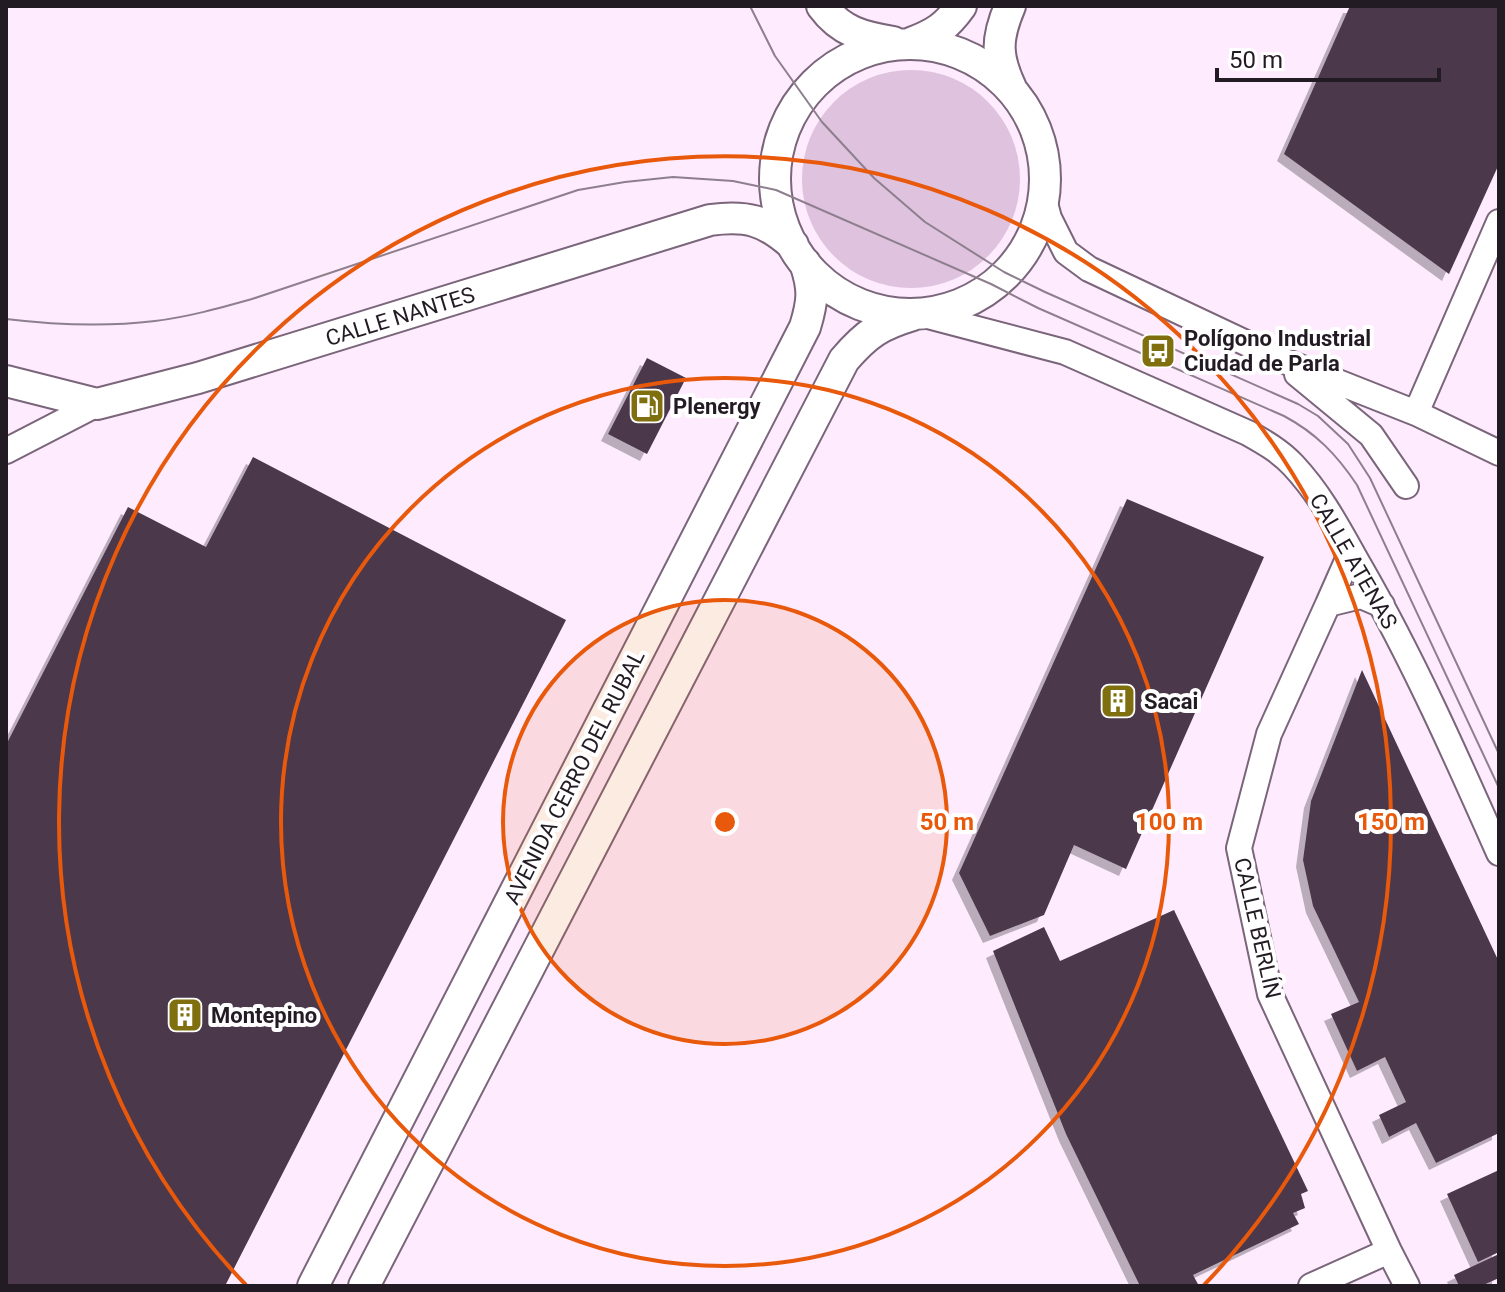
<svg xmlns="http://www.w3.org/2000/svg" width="1505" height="1292" font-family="Roboto,sans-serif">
<defs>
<filter id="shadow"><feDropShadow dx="-7" dy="7" stdDeviation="0" flood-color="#0004"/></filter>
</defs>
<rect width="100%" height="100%" fill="#feebfe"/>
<path fill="#dec2de" d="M802 179a109 109 0 1 1 218 0a109 109 0 1 1-218 0Z"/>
<path fill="#4b384b" filter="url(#shadow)" d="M 1350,6 L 1499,6 L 1499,164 L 1449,274 L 1284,154 Z
M 647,358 L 686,378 L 647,454 L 608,434 Z
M 253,457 L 566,620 L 225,1286 L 6,1286 L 6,745 L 128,507 L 206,547 Z
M 1127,499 L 1264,557 L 1126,869 L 1074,845 L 1044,915 L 990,936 L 959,873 Z
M 1362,670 L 1499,962 L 1499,1133 L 1436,1163 L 1416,1123 L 1389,1137 L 1379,1115 L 1406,1102 L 1385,1057 L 1357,1071 L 1331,1014 L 1359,1002 L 1313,906 L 1303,860 L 1311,801 Z
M 1174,910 L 1308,1191 L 1301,1194 L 1305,1208 L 1293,1213 L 1299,1224 L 1193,1275 L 1199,1286 L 1140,1286 L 1066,1134 L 993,951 L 1044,927 L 1060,961 Z
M 1499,1170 L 1499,1252 L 1478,1262 L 1447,1194 Z
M 1499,1254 L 1499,1278 L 1481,1286 L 1459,1286 L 1454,1275 Z"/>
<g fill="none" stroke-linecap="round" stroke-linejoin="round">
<defs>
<path id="minor" d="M 1045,203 L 1049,218 L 1066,252 L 1089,269 L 1282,360 L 1416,413 L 1499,453
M 920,314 L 1065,352 L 1248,433 C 1264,442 1280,451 1293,465 C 1322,496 1339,530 1360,567 C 1413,659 1456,756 1499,853
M 1297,374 L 1371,435 L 1406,486
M 1416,413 L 1499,222
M 6,451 L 97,404
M 1351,552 L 1328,604 L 1361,596 L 1382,605
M 1328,604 L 1269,734 L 1239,848 L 1270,994 L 1389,1251 L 1407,1286
M 1311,1286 L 1389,1251"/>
<path id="tertiary" d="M 822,6 C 841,32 863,37 893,42
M 1010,6 C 996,39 996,56 1011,88
M 911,43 C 935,34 946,27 961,6
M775 179a135 135 0 1 1 270 0a135 135 0 1 1-270 0Z
M 6,381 L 97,404 L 198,378 L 710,220 C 747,215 765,220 793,245
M 313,1286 L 805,327 C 813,301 814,289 805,263
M 364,1286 L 844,360 C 867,333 880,325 913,315"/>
</defs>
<use href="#minor" stroke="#7a657a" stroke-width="28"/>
<use href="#tertiary" stroke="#7a657a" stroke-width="34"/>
<use href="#minor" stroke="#fff" stroke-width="24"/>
<use href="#tertiary" stroke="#fff" stroke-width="30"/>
<path stroke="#8d7f8d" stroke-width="2" d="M 750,6 L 775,56 L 822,122 L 874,178 L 925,222 L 1004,272 L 1045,292 L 1298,404 L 1318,416 L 1348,444 L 1370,478 L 1499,754
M 6,319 C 56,325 105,327 155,321 C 188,317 220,308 252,299 L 578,190 L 625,182 L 673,177 L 733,181 L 776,190 L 991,284 L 1038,308 L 1284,416 C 1316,433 1337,455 1357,485 L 1499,788"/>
</g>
<circle cx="725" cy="822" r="222" fill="#e8590c" fill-opacity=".12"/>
<g fill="none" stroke="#e8590c" stroke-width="4">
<circle cx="725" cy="822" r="222"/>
<circle cx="725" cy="822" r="444"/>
<path d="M246 1285A666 666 0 1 1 1204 1285"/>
</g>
<defs>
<symbol id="bus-square" viewBox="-11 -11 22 22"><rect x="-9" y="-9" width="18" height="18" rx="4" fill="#806f0e" stroke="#fff"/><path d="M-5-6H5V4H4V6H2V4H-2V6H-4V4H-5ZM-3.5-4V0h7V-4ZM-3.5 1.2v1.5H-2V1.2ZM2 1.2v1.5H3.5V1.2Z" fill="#fff"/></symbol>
<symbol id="fuel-square" viewBox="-11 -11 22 22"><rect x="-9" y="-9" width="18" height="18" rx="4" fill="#806f0e" stroke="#fff"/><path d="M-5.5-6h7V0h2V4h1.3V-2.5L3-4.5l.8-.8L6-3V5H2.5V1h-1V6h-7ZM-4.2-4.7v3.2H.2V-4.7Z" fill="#fff"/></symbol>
<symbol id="building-square" viewBox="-11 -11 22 22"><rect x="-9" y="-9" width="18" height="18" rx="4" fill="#806f0e" stroke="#fff"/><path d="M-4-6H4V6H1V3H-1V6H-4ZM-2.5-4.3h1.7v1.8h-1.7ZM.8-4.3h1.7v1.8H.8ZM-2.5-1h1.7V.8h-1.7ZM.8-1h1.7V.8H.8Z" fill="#fff"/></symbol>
</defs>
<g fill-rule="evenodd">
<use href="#bus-square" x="1138" y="331" width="40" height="40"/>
<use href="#fuel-square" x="627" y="386" width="40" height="40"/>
<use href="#building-square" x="1098" y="681" width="40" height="40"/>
<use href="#building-square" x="165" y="995" width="40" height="40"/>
</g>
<g text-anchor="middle" stroke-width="8" stroke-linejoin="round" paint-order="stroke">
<g font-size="22" fill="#231b23" stroke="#fff">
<text transform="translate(400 316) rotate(-17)" y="8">CALLE NANTES</text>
<text transform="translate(1354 561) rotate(60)" y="8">CALLE ATENAS</text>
<text transform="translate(574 777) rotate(-63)" y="8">AVENIDA CERRO DEL RUBAL</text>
<text transform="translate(1258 928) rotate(77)" y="8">CALLE BERLÍN</text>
</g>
<g font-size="22" font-weight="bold" fill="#231b23" stroke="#fff" text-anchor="start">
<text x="1184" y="346">Polígono Industrial<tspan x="1184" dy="25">Ciudad de Parla</tspan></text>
<text x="673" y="414">Plenergy</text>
<text x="1144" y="709">Sacai</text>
<text x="211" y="1023">Montepino</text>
</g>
</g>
<circle cx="725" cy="822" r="12" fill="#e8590c" stroke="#fff" stroke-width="4"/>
<g font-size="24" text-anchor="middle" font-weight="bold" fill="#e8590c" stroke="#fff" stroke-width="8" stroke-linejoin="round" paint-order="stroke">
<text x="947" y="830">50 m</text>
<text x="1169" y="830">100 m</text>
<text x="1391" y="830">150 m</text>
</g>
<rect width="1505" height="1292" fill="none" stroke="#231b23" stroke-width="16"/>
<path d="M1217 68v12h222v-12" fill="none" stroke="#231b23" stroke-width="4"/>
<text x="1229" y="68" font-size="24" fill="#231b23" stroke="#ffffff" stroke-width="6" paint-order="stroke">50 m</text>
</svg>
